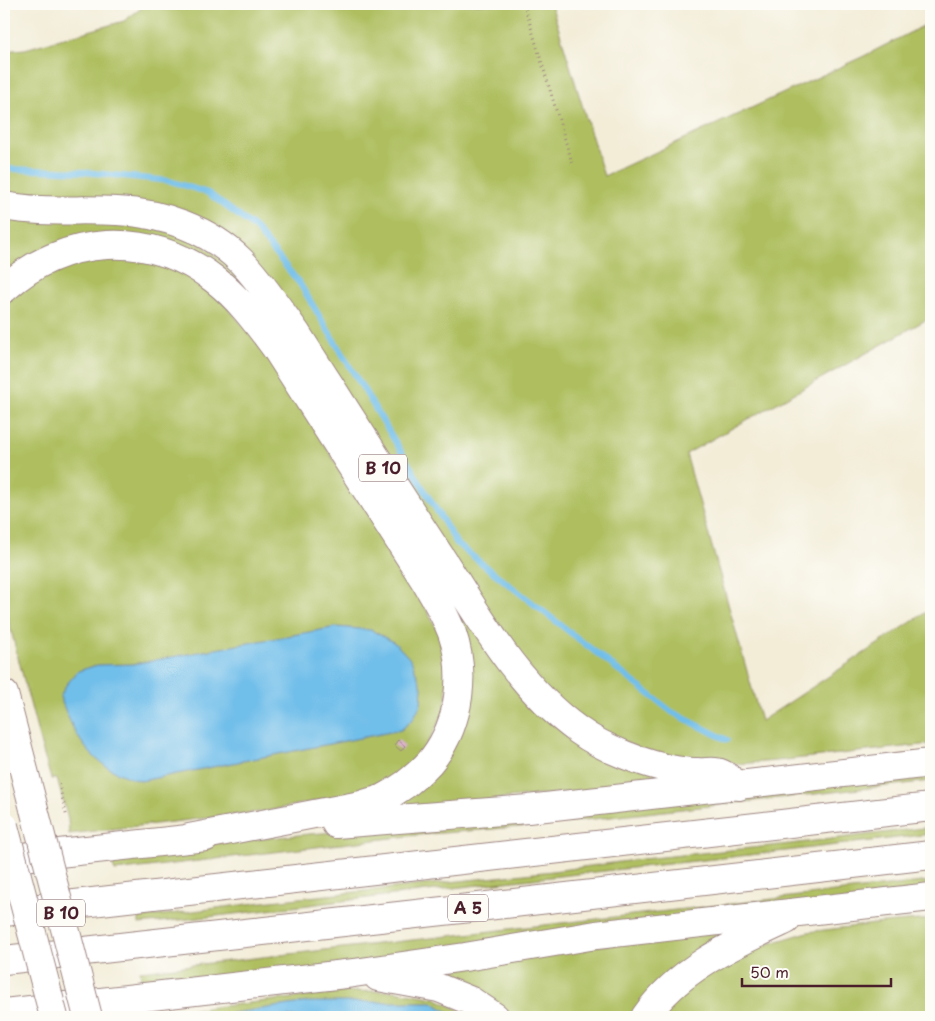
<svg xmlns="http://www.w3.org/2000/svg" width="935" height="1021" font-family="'Playpen Sans',sans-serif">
<rect width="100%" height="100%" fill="#fdfcf7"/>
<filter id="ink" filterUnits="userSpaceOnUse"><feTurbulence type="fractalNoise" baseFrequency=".02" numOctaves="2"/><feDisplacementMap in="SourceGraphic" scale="10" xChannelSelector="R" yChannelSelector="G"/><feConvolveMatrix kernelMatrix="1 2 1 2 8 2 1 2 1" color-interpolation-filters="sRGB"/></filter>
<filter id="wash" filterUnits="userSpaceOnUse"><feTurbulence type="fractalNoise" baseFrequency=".0096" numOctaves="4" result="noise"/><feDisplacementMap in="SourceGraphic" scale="20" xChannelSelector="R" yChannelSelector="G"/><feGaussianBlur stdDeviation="1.12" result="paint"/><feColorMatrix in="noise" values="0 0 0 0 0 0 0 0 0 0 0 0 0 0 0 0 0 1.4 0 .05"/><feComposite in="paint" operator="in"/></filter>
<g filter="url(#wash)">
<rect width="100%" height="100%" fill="#f3edd8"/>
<path fill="#afbf61" stroke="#7c6f46" d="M 147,4 L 551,4 L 604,176 L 864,56 L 931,22 L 931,317 L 686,454 L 761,721 L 931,609 L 931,744 L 776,761 L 738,764 L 697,763 L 658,756 L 596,730 L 542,685 L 216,229 L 4,196 L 4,51 L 25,49 L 124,21 Z
M 4,214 L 126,219 L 197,241 L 242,275 L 502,667 L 680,782 L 389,809 L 470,677 L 321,396 L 163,241 L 4,276 Z
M 127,255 L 187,274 L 221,300 L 260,345 L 408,575 L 441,637 L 448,674 L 445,711 L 421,755 L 380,788 L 267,811 L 69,834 L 68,819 L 57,779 L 51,779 L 41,745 L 4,604 L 4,302 L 64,263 Z
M 931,772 L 931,781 L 531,826 L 417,835 L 115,871 L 108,854 L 309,834 L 403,827 Z
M 931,827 L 931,834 C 735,858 538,877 342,901 C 274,909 207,918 139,924 L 139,918 L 271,901 L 553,871 L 642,859 L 790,844 Z
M 931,881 L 931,890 L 143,991 L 140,971 Z
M 931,919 L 931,1017 L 657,1017 L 688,986 L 751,949 L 808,932 L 883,923 Z
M 746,928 L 641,1005 L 631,1017 L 511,1017 L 496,1006 L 430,974 L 564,950 Z
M 378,991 L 395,991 L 435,998 L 474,1017 L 129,1017 L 344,992 Z"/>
<path fill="#6fbeea" stroke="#5c6e8a" d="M 337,627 L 371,630 L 395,643 L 411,660 L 422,687 L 421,704 L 413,719 L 401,730 L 141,781 C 92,768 77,742 60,697 L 66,685 L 78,671 L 97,665 L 133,664 Z
M 309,1002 L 432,1002 L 456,1017 L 206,1017 Z"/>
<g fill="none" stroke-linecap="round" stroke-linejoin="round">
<path stroke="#6fbeea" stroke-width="6" d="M 4,166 L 11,169 L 84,172 L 170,181 L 208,193 L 255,228 L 300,284 L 457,544 L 672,712 L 727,740"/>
</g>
<g id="blocks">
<path fill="#ddb3ce" d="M 398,740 L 405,746 L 401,751 L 394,745 Z"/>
</g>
</g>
<g filter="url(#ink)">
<use href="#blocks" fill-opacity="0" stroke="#9e8682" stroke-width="1"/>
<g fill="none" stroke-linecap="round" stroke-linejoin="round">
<defs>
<path id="highway" d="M 4,206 C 41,213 79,209 117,211 C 162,213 209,229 241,261 C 262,283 279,309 297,334 C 345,409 393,485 442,559 C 481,620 518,687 578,730 C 604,749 644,764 675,770 C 683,771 690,772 698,772 C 704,773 714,770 720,773 C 727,775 733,782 739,786
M 4,289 C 63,235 149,229 214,279 C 239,298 257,323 275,347 L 425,581 C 435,598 445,614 452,633 C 466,673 460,722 434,757 C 426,768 416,776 406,784 C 399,789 391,794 383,798 C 376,801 369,802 361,805 L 189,838
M 4,694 L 34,809
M 336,824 L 411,818 L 528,809 L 931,763
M 4,859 L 206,837
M 4,912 L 931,807
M 4,960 L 470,908 L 931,855
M 378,977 L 439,988 L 471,1001 L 495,1017
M 4,1013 L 354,973 L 465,957 L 596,935 L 931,897
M 645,1017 C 679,968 734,944 786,920"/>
</defs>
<use href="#highway" stroke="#9e8682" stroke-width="30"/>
<path stroke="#9e8682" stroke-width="3" stroke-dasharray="1 4" stroke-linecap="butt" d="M 524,4 L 573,166
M 59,784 L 67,818"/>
<use href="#highway" stroke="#fff" stroke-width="28"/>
<defs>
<path id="highway-bridge" d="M 34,809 L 88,1017
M 4,826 L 54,1017"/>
</defs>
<use href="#highway-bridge" stroke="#9e8682" stroke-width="30" stroke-linecap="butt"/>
<use href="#highway-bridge" stroke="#fff" stroke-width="28"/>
</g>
</g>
<g text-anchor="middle" stroke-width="4" stroke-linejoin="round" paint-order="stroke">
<g fill="#fdfcf7" stroke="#806168" stroke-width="1">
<rect x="359" y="454.5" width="48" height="27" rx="4"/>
<rect x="448" y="894.5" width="40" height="27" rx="4"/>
<rect x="37" y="899.5" width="48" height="27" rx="4"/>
</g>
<g font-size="16" font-weight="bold" fill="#4a1f2b">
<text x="383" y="474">B 10</text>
<text x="468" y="914">A 5</text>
<text x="61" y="919">B 10</text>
</g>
</g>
<rect width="935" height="1021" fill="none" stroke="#fdfcf7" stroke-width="20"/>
<path d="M742 978v8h149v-8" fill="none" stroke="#4a1f2b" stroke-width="2.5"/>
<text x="750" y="978" font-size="15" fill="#4a1f2b" stroke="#fdfcf7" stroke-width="4" paint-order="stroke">50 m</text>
</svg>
